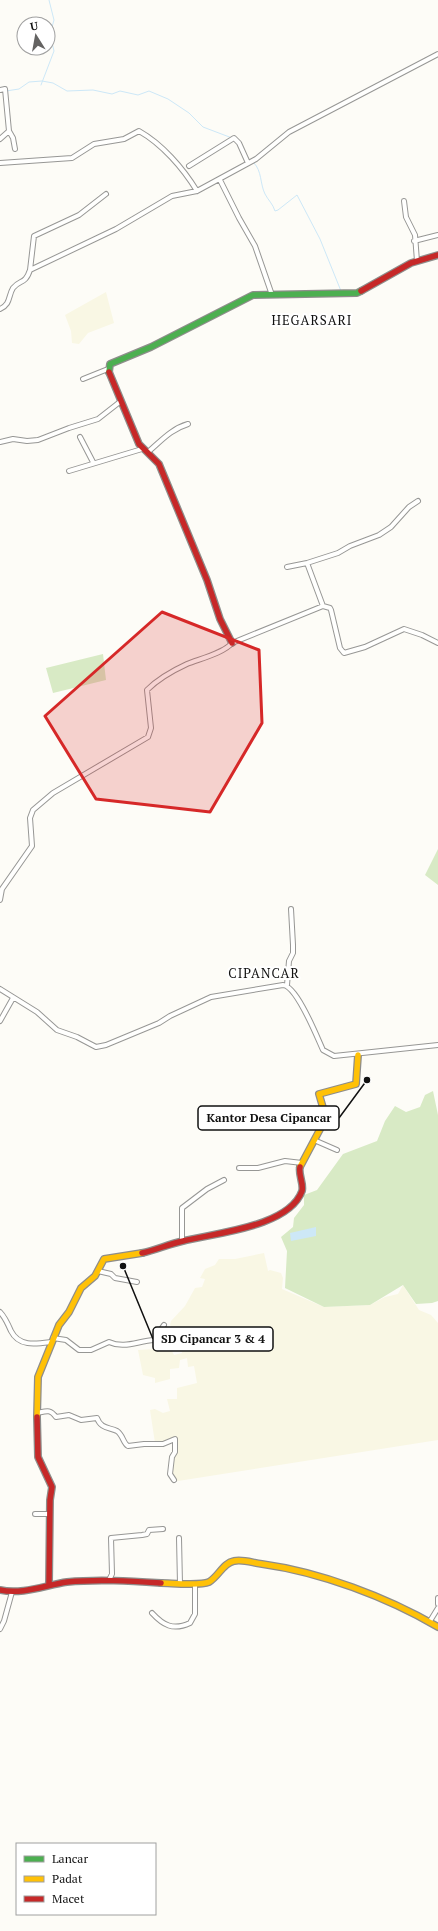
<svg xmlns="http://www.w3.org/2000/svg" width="438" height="1931" font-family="'PT Serif',serif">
<rect width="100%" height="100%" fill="#fdfcf7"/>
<path fill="#f9f7e4" d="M 106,292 L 114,323 L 88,333 L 79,344 L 72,343 L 71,331 L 65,315 Z
M 264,1253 L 268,1271 L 270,1270 L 281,1273 L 283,1278 L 282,1289 L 324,1307 L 370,1305 L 385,1297 L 398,1294 L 403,1285 L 419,1310 L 431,1315 L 438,1323 L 438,1440 L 178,1481 L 172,1476 L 171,1466 L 175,1439 L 163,1443 L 155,1443 L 150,1410 L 155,1409 L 163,1413 L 170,1411 L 167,1399 L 177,1399 L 177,1388 L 197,1383 L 194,1366 L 188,1367 L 187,1358 L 180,1360 L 179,1368 L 170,1369 L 170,1379 L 155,1383 L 155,1378 L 143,1375 L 138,1350 L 155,1349 L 164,1351 L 172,1351 L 174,1355 L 182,1353 L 179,1339 L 170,1325 L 171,1321 L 185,1306 L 195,1288 L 202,1287 L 205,1279 L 200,1278 L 205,1269 L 215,1265 L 219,1259 L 235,1259 Z"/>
<path fill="#d8eac5" d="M 103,654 L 106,680 L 53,693 L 46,668 Z
M 438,849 L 438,885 L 425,875 Z
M 433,1091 L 438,1115 L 438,1301 L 432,1303 L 416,1304 L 403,1285 L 370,1305 L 324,1307 L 285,1288 L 287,1251 L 281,1237 L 293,1227 L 294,1218 L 304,1205 L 304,1195 L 317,1190 L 343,1154 L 377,1141 L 385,1121 L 395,1106 L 406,1112 L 420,1107 L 425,1095 Z"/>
<path fill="#cde8f7" d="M 316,1227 L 316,1236 L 291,1241 L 290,1233 Z"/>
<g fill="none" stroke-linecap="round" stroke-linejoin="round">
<path stroke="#cde8f7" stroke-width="1" d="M 41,85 L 54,51 L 50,34 L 54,20 L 49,0
M 6,91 L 19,89 L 29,82 L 42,81 L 53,83 L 67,91 L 93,90 L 112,94 L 120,91 L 138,95 L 149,91 L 168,99 L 189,113 L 203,127 L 232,138
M 254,163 C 262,171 260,184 265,194 C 268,200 273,204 275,211 L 278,210 L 297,195 L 320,239 L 341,291"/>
<defs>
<path id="street" d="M 0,90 L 5,89 L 9,131 L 0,139
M 9,131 L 13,138 L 15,149
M 0,163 L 72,158 L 94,144 L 124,139 L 139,131 C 162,144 183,168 197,191 L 172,196 L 116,229 L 30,270 C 25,285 20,279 13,288 C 8,296 11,304 0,309
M 189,166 L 234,138 L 239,143 L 248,163
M 220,180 L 239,218 L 255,246 L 272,295
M 197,191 L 256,159 L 289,132 L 438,54
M 404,201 L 406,217 L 415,235 L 417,261
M 414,241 L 438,235
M 30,270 L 34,236 L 79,215 L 106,194
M 83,379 L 108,369
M 80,437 L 93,462
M 0,442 L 13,439 L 27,441 L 38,440 L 69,428 L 98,419 L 121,401
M 148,452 C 161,441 171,429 188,424
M 69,471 L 142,449
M 287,567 L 307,563
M 323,606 L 307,563 L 338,553 L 350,546 L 379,535 L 391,527 L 409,507 L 418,501
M 0,900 L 2,889 L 32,846 L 30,818 L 33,810 L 53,793 L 148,737 L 151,728 L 147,690 C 157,680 174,670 187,664 C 199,659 224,653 232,643 L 323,606 L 330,608 L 331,610 L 340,648 L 344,653 L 365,647 L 404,629 L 422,635 L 438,643
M 287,985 L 289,961 L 293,953 L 293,945 L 291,909
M 0,989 L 37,1012 L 57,1030 L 77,1037 L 96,1047 L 106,1045 L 159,1023 L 170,1016 L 211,997 L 283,985 C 297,986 317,1037 323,1050 L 334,1056 L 438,1045
M 0,1021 L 13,998
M 314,1140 L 337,1150
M 239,1168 L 258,1168 L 285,1161 L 302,1163
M 182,1241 L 182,1208 L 207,1189 L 224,1180
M 98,1271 L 111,1274 L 115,1278 L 137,1282
M 0,1312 C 5,1317 8,1324 11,1331 C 19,1347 36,1344 51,1342
M 53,1338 L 66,1340 L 79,1350 L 91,1350 L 109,1342 C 124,1349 138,1341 154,1340 L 164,1325
M 37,1413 C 47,1411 50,1409 56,1417 L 69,1415 L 81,1420 L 97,1418 C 101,1429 109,1427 117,1431 C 123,1435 123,1443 128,1446 L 144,1444 L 163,1444 L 175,1439 L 175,1452 L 172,1457 L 170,1474 L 174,1480
M 35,1514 L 50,1514
M 179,1538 L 180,1584
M 109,1580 L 112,1574 L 111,1538 L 142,1535 L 147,1534 L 149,1530 L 163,1529
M 438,1598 L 438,1604
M 152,1613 C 163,1625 173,1631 190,1623 L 195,1614 L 195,1584
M 430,1621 L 438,1608
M 0,1629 L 4,1621 L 12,1592"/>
<path id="fast" d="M 109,372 L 110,364 L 151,347 L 253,295 L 357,293 L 361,291"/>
<path id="slow" d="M 300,1167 L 326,1118 L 319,1094 L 356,1084 L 358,1055
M 37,1417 L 38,1377 L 59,1325 L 69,1312 L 81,1288 L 95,1276 L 104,1259 L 142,1253
M 161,1583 C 171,1583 200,1586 209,1582 C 219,1576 223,1563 234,1561 C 243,1559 253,1563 262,1564 C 320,1572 387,1597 438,1627"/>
<path id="jam" d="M 361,291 L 411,263 L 438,255
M 109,372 L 139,444 L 159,464 L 207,580 L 220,619 L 232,643
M 142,1253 C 156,1250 169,1244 183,1241 C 215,1233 289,1227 302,1191 C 304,1184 298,1174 300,1167
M 37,1417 L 38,1457 L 52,1487 L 50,1500 L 49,1584
M 0,1590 C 22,1595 46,1585 67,1582 C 98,1579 130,1581 161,1583"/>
</defs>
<use href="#street" stroke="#979795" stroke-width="6"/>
<use href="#fast" stroke="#8e8d8b" stroke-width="8"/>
<use href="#slow" stroke="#8e8d8b" stroke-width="8"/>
<use href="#jam" stroke="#8e8d8b" stroke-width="8"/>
<use href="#street" stroke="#fffffe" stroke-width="4"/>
<use href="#fast" stroke="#4caf50" stroke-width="5.5"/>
<use href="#slow" stroke="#ffc107" stroke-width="5.5"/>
<use href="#jam" stroke="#c62828" stroke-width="5.5"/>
</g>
<path fill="#d62828" fill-opacity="0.2" stroke="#d62828" stroke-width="3" stroke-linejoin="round" d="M 162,612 L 259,650 L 262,723 L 210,812 L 96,799 L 45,716 Z"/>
<g text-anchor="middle" stroke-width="4" stroke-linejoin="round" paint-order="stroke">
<g font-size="13" letter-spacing="1" fill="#111" stroke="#fff">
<text x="312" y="325">HEGARSARI</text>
<text x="264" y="978">CIPANCAR</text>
</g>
</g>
<path fill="none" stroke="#111" stroke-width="1.5" d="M367 1080L339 1118M123 1266L153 1339"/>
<g fill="#111" stroke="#fff" stroke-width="1.5">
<circle cx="367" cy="1080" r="4"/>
<circle cx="123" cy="1266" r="4"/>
</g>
<g fill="#fff" stroke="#111" stroke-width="1.5">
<rect x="198" y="1106" width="141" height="24" rx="4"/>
<rect x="153" y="1327" width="120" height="24" rx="4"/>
</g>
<g font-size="12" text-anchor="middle" font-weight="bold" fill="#111">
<text x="269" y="1122">Kantor Desa Cipancar</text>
<text x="213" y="1343">SD Cipancar 3 &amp; 4</text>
</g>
<rect x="16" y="1843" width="140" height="72" fill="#ffffff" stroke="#a0a0a0"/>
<rect x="24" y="1856" width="20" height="6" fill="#4caf50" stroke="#a0a0a0"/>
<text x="52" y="1863" font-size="12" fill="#111111">Lancar</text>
<rect x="24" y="1876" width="20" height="6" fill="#ffc107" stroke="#a0a0a0"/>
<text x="52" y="1883" font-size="12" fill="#111111">Padat</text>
<rect x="24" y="1896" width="20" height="6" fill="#c62828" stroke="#a0a0a0"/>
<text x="52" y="1903" font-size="12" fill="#111111">Macet</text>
<g transform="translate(36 36) rotate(349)"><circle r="19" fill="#ffffff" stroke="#a0a0a0"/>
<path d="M0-3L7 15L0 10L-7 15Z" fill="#646362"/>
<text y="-6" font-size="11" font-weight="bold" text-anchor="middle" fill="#111111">U</text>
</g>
</svg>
